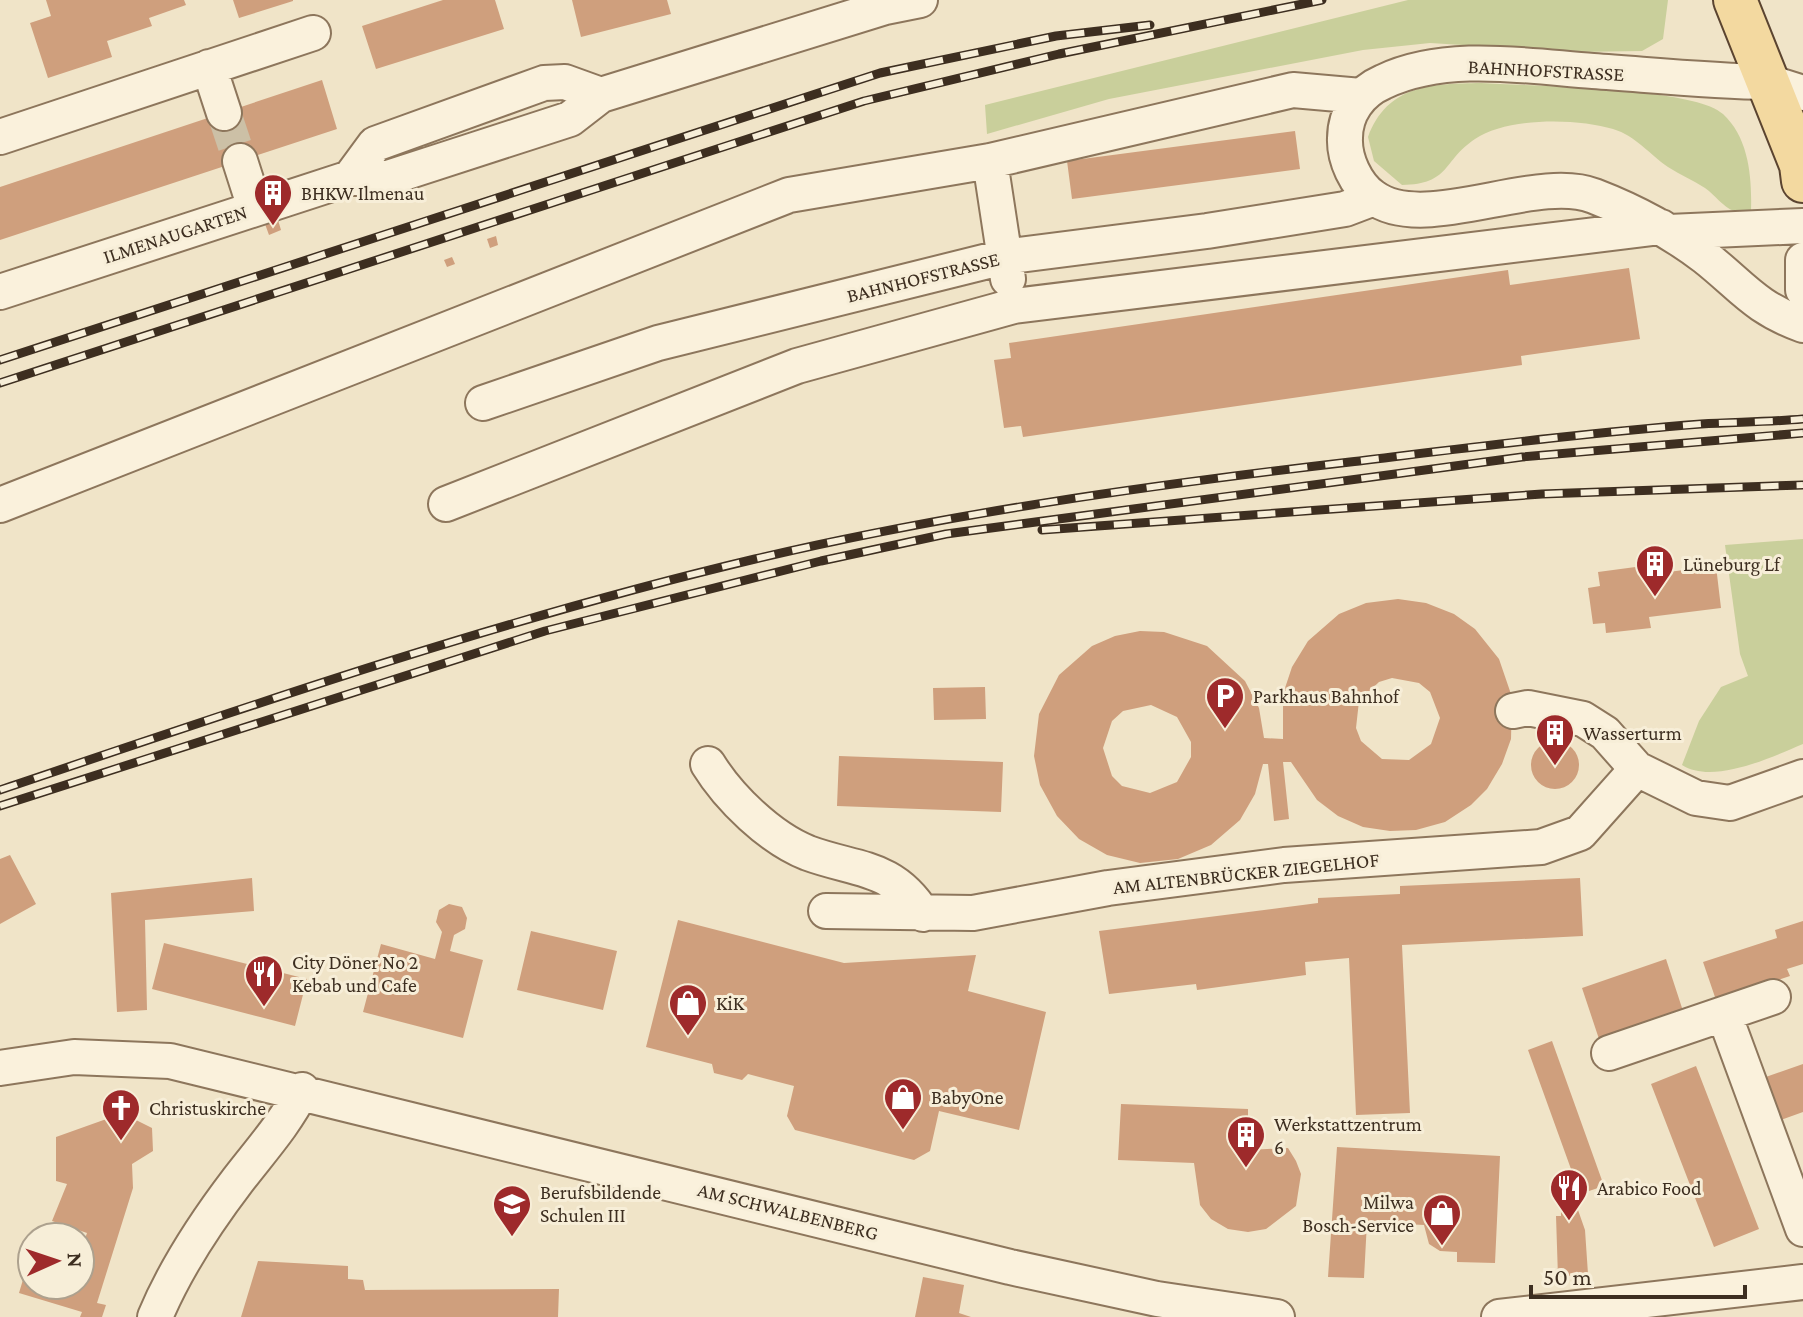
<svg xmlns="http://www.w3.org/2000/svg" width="1803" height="1317" font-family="'Crimson Pro',serif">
<rect width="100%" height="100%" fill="#f0e4c8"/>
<path fill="#c9cf9b" d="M 1408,0 L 1668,0 L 1663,39 L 1642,51 L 1575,52 L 1430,43 L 1363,50 L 1109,99 L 987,134 L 985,105 Z
M 1481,83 C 1527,86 1695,87 1723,114 C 1749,138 1752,177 1751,211 C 1746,213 1740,214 1734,211 C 1723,207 1715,195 1705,188 C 1693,180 1680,175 1668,167 C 1649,154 1636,136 1613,129 C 1578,118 1507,117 1475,139 C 1442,161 1451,184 1402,185 L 1374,161 L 1368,137 C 1388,84 1432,84 1481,83 Z
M 1803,539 L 1803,744 C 1772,757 1713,785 1682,765 L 1699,721 L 1721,687 L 1748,676 L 1740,654 L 1725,545 Z"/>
<path fill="#cf9f7d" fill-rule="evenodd" d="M 46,0 L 184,0 L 186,5 L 149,18 L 152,26 L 107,41 L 112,57 L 48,78 L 30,23 L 51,16 Z
M 233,0 L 293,0 L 293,1 L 239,18 Z
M 443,0 L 495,0 L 504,29 L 376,69 L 362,26 Z
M 572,0 L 667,0 L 671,14 L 581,37 Z
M 322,80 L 337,129 L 0,240 L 0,187 Z
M 1295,131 L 1300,169 L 1072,199 L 1067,161 Z
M 278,220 L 281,230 L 269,235 L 265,224 Z
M 496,236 L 498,245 L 490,248 L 487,239 Z
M 452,257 L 455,264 L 447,267 L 444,260 Z
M 1629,268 L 1640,339 L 1521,356 L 1522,365 L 1023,437 L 1021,426 L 1004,428 L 994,360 L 1011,358 L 1009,343 L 1508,270 L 1510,285 Z
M 1643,566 L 1644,575 L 1716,566 L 1721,608 L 1649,617 L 1651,628 L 1606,633 L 1605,623 L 1593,624 L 1588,588 L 1600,586 L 1598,572 Z
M 1398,599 L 1426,603 L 1454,614 L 1475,629 L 1499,659 L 1512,697 L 1511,739 L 1502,764 L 1487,789 L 1471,805 L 1445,822 L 1416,830 L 1390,831 L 1363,827 L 1338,816 L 1317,800 L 1291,762 L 1283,762 L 1289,819 L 1274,821 L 1268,764 L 1263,764 L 1255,794 L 1240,820 L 1211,845 L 1178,859 L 1140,863 L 1107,855 L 1079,839 L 1057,816 L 1040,785 L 1034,756 L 1039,714 L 1059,675 L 1092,646 L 1115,636 L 1140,631 L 1164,632 L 1207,646 L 1245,681 L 1259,708 L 1264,738 L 1283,739 L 1283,694 L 1292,667 L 1308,641 L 1339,614 L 1366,603 ZM 1392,678 L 1419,683 L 1430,692 L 1440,718 L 1431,744 L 1409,760 L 1382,759 L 1361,741 L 1356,728 L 1359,701 L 1379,682 ZM 1151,705 L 1177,717 L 1191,742 L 1191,757 L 1177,782 L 1150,793 L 1122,786 L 1112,776 L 1103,748 L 1112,721 L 1123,711 Z
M 985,687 L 986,719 L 934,720 L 933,688 Z
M1531 765a24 24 0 1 1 48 0a24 24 0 1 1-48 0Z
M 839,756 L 1003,762 L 1001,812 L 837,806 Z
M 10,855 L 36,904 L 0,924 L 0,859 Z
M 252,878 L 254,911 L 145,920 L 147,1010 L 117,1012 L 111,893 Z
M 1580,878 L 1583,936 L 1402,945 L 1410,1113 L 1356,1115 L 1349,958 L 1305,962 L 1306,975 L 1197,990 L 1196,984 L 1109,994 L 1099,931 L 1318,903 L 1318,898 L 1400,894 L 1400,886 Z
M 449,904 L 462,907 L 467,918 L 465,929 L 454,935 L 450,951 L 483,960 L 463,1038 L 363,1012 L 381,944 L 435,959 L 442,932 L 436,922 L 439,910 Z
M 678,920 L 844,963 L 976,955 L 968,991 L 1046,1012 L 1019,1130 L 939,1111 L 930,1151 L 914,1160 L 795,1130 L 787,1116 L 794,1086 L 748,1074 L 742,1080 L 714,1073 L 712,1064 L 646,1047 Z
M 1803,921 L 1803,964 L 1787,969 L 1790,976 L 1716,1000 L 1703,962 L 1777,938 L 1775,930 Z
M 531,931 L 617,951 L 603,1010 L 517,990 Z
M 164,943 L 307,979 L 295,1026 L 152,989 Z
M 1666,959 L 1683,1011 L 1599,1039 L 1582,988 Z
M 1552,1041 L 1604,1186 L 1580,1194 L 1528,1050 Z
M 1803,1064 L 1803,1112 L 1775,1122 L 1760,1079 Z
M 1696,1066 L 1759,1229 L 1714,1247 L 1651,1084 Z
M 1121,1104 L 1248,1109 L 1248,1150 L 1288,1148 L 1296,1161 L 1301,1174 L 1296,1206 L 1266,1229 L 1248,1232 L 1228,1229 L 1211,1219 L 1200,1205 L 1194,1163 L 1118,1160 Z
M 128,1116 L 152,1128 L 153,1151 L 132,1164 L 133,1188 L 97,1303 L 106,1305 L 102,1317 L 80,1317 L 82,1312 L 19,1293 L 31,1253 L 32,1285 L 80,1285 L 80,1253 L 87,1233 L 52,1221 L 67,1184 L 56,1181 L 56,1137 L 112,1117 Z
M 1337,1147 L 1500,1156 L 1495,1263 L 1457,1262 L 1457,1252 L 1440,1251 L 1429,1244 L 1424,1225 L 1367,1222 L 1364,1278 L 1328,1277 Z
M 1578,1210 L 1585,1230 L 1588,1274 L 1558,1277 L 1556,1216 L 1561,1216 L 1561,1212 Z
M 258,1261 L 348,1266 L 348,1279 L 363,1280 L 365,1290 L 559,1289 L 558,1317 L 241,1317 Z
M 923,1277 L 964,1285 L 959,1313 L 971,1317 L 915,1317 Z"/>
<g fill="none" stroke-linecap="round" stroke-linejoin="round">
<path stroke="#ccc0a6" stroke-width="34" stroke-dasharray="34 17" stroke-linecap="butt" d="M 224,113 L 240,161"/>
<defs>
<path id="minor" d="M 209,67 L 224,113
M 1803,93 L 1768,82 C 1710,81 1651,75 1593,71 C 1526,66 1445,52 1383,82 C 1360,92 1345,113 1345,138 C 1344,159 1356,185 1373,197 C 1424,235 1536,173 1594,196 C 1633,211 1671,231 1705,257 C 1743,287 1754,307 1803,325
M 0,137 L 313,33
M 240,161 L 255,208
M 990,161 L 1008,279
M 350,178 L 375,144 L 544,83 L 565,82 L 601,95
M 1669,232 L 1803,226
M 1803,260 L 1803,290
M 0,292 L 350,178 L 388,178 L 530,132 L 570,119 L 601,95 L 885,7 L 920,0
M 483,403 L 658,343 L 1004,257 L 1207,231 L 1345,209 L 1374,198
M 446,504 L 797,366 L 1014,306 L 1661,227
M 0,505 L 789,195 L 990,161 L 1293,90 L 1361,96
M 1513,711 L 1528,708 L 1583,719 L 1605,733 L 1637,769 L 1696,798 L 1730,803 L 1803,777
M 708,764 C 729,798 770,838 808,853 C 857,871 892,865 923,914
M 826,911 L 973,913 L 1108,888 L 1284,865 L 1541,847 L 1580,833 L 1637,769
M 1724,1014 L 1803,1229
M 1609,1053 L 1773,997
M 0,1068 L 74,1057 L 170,1061 L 1010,1267 L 1157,1299 L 1277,1317
M 155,1317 C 175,1269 206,1222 238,1180 C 261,1150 285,1124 302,1090
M 1499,1317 L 1803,1282"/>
<path id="major" d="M 1735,0 L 1801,165 L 1803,181"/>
</defs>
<use href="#minor" stroke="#8d765c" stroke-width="38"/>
<use href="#major" stroke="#5b4430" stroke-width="46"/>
<use href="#minor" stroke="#faf1dc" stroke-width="34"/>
<use href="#major" stroke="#f3d9a0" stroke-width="42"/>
<defs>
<path id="rail" d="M 0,360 L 880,73 L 1056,36 L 1150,25
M 0,383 L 864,101 L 1059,54 L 1322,0
M 1042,530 L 1542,494 L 1803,485
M 0,790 C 249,706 498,620 755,559 C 950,513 1151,485 1350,462 C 1467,448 1584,433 1701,424 C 1735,422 1769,422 1803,419
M 0,806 L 545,631 L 821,561 L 946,534 L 1522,457 L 1803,433"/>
</defs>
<use href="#rail" stroke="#3d2e20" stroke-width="9"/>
<use href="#rail" stroke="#f7eed8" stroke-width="6" stroke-dasharray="18" stroke-linecap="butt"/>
</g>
<defs>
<symbol id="building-pin" viewBox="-11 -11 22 30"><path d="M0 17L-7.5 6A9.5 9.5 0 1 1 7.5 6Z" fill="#9e2a2b" stroke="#f7eed8"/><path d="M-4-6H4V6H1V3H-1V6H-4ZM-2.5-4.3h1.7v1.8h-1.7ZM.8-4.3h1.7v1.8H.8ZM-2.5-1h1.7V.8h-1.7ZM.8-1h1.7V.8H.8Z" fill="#fff"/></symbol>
<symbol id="parking-pin" viewBox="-11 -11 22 30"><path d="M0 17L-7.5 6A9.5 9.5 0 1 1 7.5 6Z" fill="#9e2a2b" stroke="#f7eed8"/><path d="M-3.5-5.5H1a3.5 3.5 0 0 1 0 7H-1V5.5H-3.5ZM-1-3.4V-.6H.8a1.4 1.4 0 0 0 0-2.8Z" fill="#fff"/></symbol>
<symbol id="restaurant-pin" viewBox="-11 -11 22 30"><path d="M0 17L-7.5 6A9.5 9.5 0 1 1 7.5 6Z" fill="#9e2a2b" stroke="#f7eed8"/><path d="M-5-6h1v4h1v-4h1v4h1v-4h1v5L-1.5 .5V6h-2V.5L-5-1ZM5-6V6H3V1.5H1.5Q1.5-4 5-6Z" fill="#fff"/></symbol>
<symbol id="shop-pin" viewBox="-11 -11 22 30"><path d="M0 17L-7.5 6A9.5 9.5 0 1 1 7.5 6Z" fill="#9e2a2b" stroke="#f7eed8"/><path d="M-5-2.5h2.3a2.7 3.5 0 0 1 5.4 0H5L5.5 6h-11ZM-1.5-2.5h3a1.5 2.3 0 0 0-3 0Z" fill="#fff"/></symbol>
<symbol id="church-pin" viewBox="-11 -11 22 30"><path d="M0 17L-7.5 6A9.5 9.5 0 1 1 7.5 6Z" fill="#9e2a2b" stroke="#f7eed8"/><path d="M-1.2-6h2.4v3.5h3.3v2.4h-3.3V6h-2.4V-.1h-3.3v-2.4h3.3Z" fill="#fff"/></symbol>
<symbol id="school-pin" viewBox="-11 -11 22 30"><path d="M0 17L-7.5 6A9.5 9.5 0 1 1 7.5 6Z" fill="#9e2a2b" stroke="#f7eed8"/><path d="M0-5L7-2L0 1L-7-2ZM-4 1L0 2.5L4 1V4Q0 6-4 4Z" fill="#fff"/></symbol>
</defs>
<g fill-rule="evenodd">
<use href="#building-pin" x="251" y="171" width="44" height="60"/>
<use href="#building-pin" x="1633" y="542" width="44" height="60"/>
<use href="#parking-pin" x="1203" y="674" width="44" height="60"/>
<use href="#building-pin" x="1533" y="711" width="44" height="60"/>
<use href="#restaurant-pin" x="242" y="952" width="44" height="60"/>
<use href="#shop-pin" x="666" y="981" width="44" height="60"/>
<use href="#shop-pin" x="881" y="1075" width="44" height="60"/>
<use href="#church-pin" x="99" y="1086" width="44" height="60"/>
<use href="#building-pin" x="1224" y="1113" width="44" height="60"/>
<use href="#restaurant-pin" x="1547" y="1166" width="44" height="60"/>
<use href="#school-pin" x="490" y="1182" width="44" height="60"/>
<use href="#shop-pin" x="1420" y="1191" width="44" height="60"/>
</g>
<g text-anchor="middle" stroke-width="6" stroke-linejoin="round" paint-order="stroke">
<g font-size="20" fill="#3d2e20" stroke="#f7eed8">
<text transform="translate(1546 70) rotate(3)" y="7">BAHNHOFSTRASSE</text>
<text transform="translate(175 234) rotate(-18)" y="7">ILMENAUGARTEN</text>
<text transform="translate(923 277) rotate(-14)" y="7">BAHNHOFSTRASSE</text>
<text transform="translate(1246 873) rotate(-6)" y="7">AM ALTENBRÜCKER ZIEGELHOF</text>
<text transform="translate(788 1211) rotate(14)" y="7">AM SCHWALBENBERG</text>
</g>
<g font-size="20" fill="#3d2e20" stroke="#f7eed8" text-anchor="start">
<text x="301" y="200">BHKW Ilmenau</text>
<text x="1683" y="571">Lüneburg Lf</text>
<text x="1253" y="703">Parkhaus Bahnhof</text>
<text x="1583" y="740">Wasserturm</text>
<text x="292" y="969">City Döner No 2<tspan x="292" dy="23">Kebab und Cafe</tspan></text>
<text x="716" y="1010">KiK</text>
<text x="931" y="1104">BabyOne</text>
<text x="149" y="1115">Christuskirche</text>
<text x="1274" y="1131">Werkstattzentrum<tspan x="1274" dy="23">6</tspan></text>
<text x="1597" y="1195">Arabico Food</text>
<text x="540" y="1199">Berufsbildende<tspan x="540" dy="23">Schulen III</tspan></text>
<text x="1414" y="1209" text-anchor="end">Milwa<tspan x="1414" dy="23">Bosch-Service</tspan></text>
</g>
</g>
<g transform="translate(56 1261) rotate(87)"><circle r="38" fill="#f7eed8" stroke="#ada18e" stroke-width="2"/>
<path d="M0-6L14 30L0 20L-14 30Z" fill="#9e2a2b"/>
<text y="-12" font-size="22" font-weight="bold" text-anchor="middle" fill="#3d2e20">N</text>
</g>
<path d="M1531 1285v12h214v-12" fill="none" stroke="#3d2e20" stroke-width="4"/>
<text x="1543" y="1285" font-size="24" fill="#3d2e20" stroke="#f7eed8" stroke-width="6" paint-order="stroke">50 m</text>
</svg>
